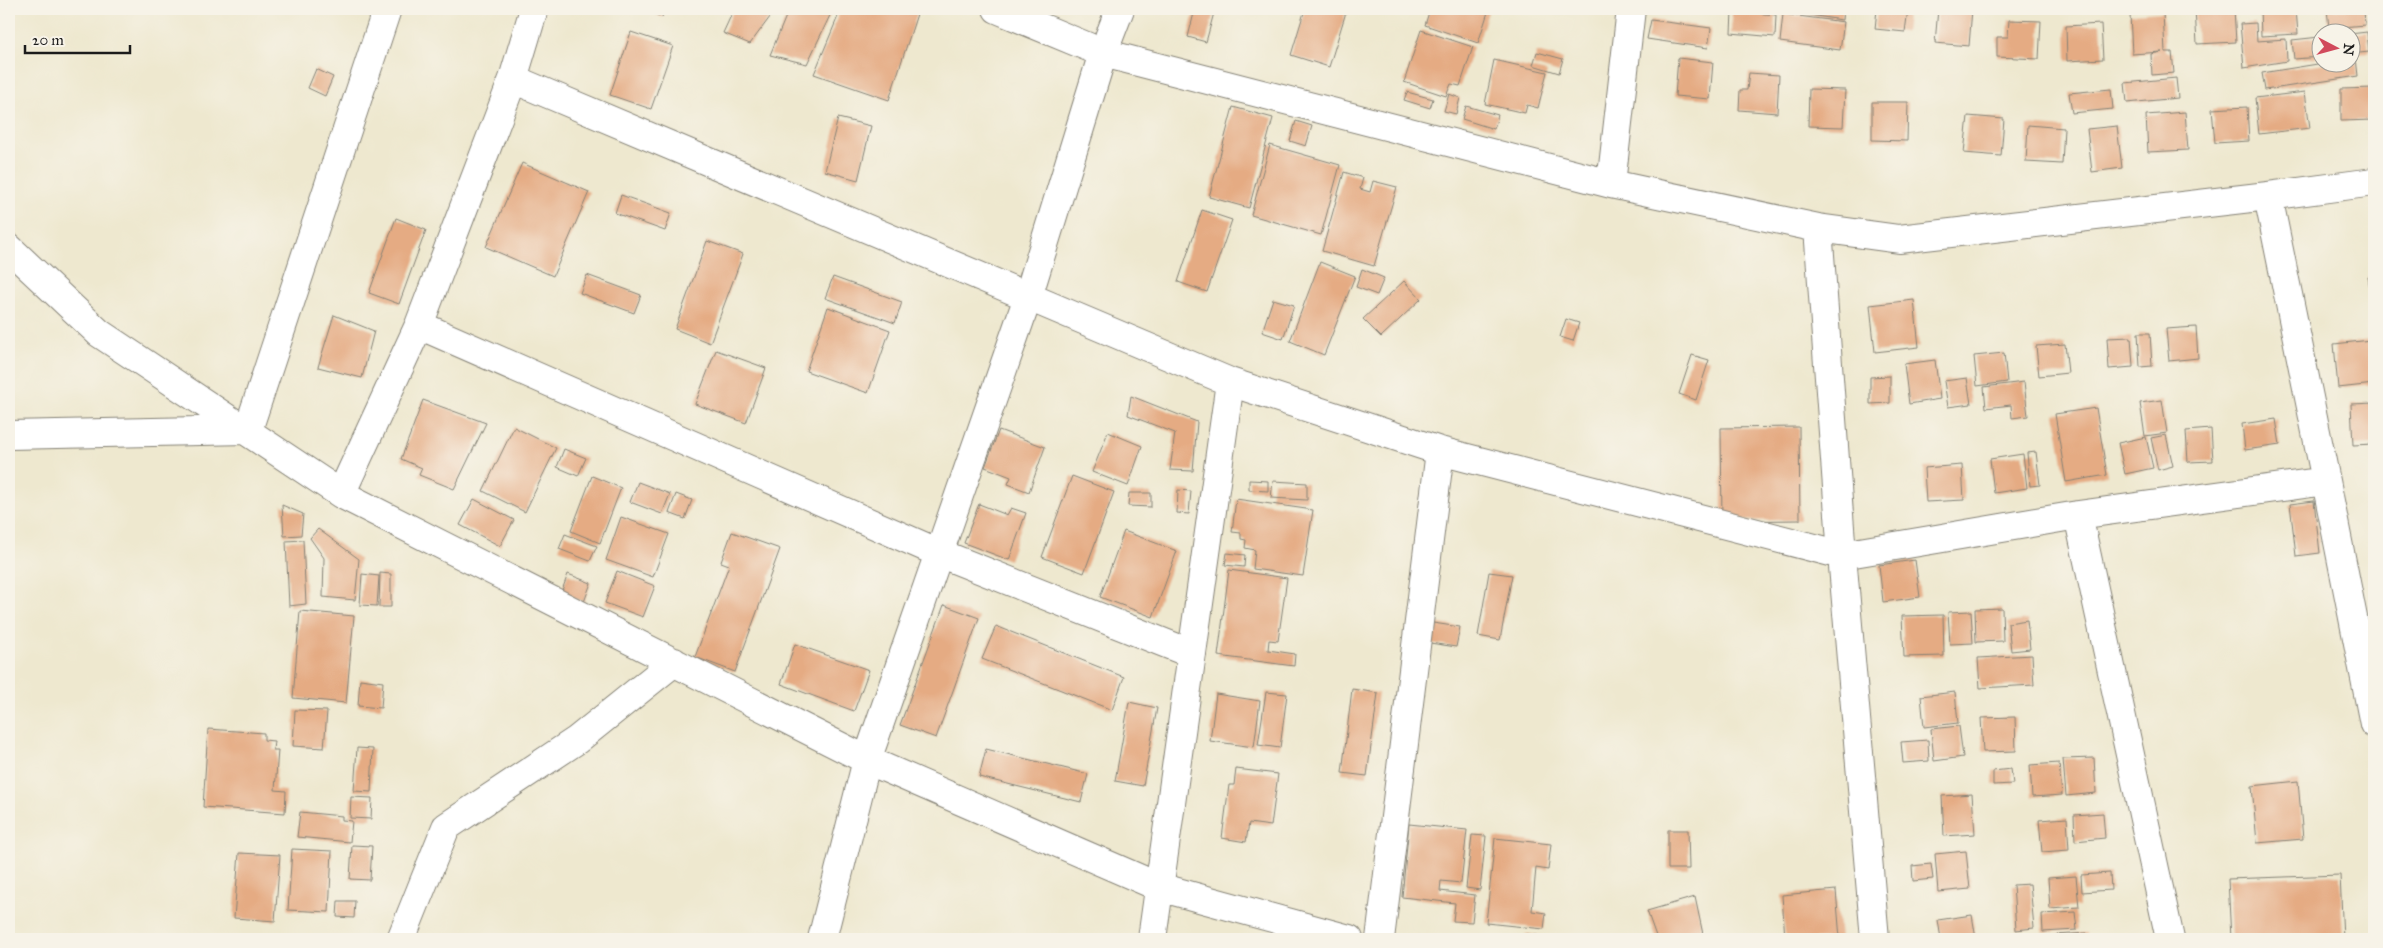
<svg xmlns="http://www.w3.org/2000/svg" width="2383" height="948" font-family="'IM FELL Great Primer',serif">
<rect width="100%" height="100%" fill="#f7f3e8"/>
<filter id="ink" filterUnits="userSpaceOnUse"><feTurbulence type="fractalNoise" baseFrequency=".02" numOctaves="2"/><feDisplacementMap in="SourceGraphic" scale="10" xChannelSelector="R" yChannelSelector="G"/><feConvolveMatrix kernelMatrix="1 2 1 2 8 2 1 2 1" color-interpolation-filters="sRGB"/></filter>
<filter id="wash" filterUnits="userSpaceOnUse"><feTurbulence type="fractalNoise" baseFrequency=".0096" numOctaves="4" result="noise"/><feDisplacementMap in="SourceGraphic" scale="20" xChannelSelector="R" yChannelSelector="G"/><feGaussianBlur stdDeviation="1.12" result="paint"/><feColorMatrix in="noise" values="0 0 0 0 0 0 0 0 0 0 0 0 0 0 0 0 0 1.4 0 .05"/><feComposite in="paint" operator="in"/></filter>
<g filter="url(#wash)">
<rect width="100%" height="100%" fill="#eee8cf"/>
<g id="blocks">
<path fill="#e5ab83" d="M 643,9 L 665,9 L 662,17 Z
M 734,9 L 776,9 L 750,44 L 723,33 Z
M 789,9 L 833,9 L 807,64 L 770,55 Z
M 841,9 L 918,11 L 889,100 L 814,74 Z
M 1195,9 L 1215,9 L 1206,42 L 1188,37 Z
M 1305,9 L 1347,9 L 1329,67 L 1291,55 Z
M 1430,9 L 1489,9 L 1478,43 L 1425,25 Z
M 1797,9 L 1843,9 L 1842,20 L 1797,13 Z
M 1877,9 L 1908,9 L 1905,32 L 1875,29 Z
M 1938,9 L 1972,9 L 1969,46 L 1935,43 Z
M 2195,9 L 2234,9 L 2236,42 L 2197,44 Z
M 2260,9 L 2296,9 L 2298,34 L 2261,36 Z
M 2327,9 L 2364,9 L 2365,25 L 2329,28 Z
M 1732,11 L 1776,15 L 1775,37 L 1731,33 Z
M 2163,12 L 2165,52 L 2172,52 L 2174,73 L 2152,75 L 2151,54 L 2162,52 L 2132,54 L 2130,14 Z
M 1783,14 L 1844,22 L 1840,50 L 1780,42 Z
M 1651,20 L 1711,28 L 1708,48 L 1647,39 Z
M 2009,20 L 2041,21 L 2039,59 L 1997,57 L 1997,37 L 2008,37 Z
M 2256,23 L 2257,41 L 2286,39 L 2287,61 L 2244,68 L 2240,24 Z
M 2101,24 L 2103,59 L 2067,61 L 2066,26 Z
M 1421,30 L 1473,47 L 1460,86 L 1451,84 L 1446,96 L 1404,82 Z
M 631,32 L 673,46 L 651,109 L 610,95 Z
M 2367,32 L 2369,52 L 2350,54 L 2350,34 Z
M 2320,37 L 2320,57 L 2294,59 L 2292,40 Z
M 1537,52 L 1563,59 L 1559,73 L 1533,65 Z
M 1678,58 L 1713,62 L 1710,99 L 1675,96 Z
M 2356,58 L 2358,76 L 2265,90 L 2262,73 L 2330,62 L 2350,62 L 2350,59 Z
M 1494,60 L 1547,72 L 1538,108 L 1527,105 L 1525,113 L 1485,104 Z
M 316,69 L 333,77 L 325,96 L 308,88 Z
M 1749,73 L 1779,75 L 1777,113 L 1739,110 L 1740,90 L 1747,90 Z
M 2176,78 L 2178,98 L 2127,103 L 2125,83 Z
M 2374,88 L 2374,120 L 2341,121 L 2341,89 Z
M 1809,89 L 1845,90 L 1843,127 L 1808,126 Z
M 2111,89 L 2113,109 L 2072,113 L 2069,93 Z
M 1407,92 L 1433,99 L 1430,108 L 1404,100 Z
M 2305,92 L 2310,128 L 2259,134 L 2255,98 Z
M 1449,94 L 1460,98 L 1456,114 L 1444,111 Z
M 1872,102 L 1908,102 L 1907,141 L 1872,140 Z
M 1466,106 L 1498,115 L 1494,129 L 1462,119 Z
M 1233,107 L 1273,118 L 1249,208 L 1209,197 Z
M 2247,107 L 2249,141 L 2215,143 L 2212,109 Z
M 2185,112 L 2188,150 L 2148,152 L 2146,115 Z
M 1968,116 L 2004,119 L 2001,156 L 1964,153 Z
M 838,118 L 871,126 L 858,180 L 825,171 Z
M 1296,121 L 1312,126 L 1306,146 L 1290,141 Z
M 2028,125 L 2064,128 L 2062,164 L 2026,162 Z
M 2117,126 L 2122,168 L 2092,172 L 2087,129 Z
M 1270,145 L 1340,165 L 1321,235 L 1251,215 Z
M 522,163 L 589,192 L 553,276 L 486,247 Z
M 1344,172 L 1363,178 L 1360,189 L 1370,192 L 1373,181 L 1397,187 L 1374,266 L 1322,251 Z
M 621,195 L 671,213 L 665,231 L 615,213 Z
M 1202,210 L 1232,220 L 1207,292 L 1178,282 Z
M 396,218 L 426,230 L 399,304 L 369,293 Z
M 707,241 L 743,254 L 710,343 L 675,329 Z
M 1320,262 L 1355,276 L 1324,355 L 1290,341 Z
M 1362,269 L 1384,278 L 1377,295 L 1356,287 Z
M 587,275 L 641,295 L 634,313 L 580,293 Z
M 2374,276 L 2374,307 L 2373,307 L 2368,277 Z
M 833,277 L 902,302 L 895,323 L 825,298 Z
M 1404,281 L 1421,299 L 1381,337 L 1363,319 Z
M 1273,299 L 1294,305 L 1283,339 L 1262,332 Z
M 1914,300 L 1919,347 L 1875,352 L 1870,305 Z
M 828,307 L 890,330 L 868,393 L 806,371 Z
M 334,315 L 374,331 L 362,378 L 318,367 Z
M 1566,319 L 1579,323 L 1573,341 L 1560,337 Z
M 2196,327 L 2198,358 L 2169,361 L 2166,329 Z
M 2138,333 L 2150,333 L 2152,366 L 2140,367 Z
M 2131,337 L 2133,367 L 2109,369 L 2107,338 Z
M 2371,340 L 2374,384 L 2338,388 L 2334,344 Z
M 2065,344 L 2068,373 L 2039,376 L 2036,346 Z
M 716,350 L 766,368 L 746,423 L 695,404 Z
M 2004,353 L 2007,382 L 1977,386 L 1974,356 Z
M 1692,355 L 1709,360 L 1696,400 L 1679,394 Z
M 1935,360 L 1940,399 L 1909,404 L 1904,364 Z
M 1890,376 L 1890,403 L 1870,404 L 1870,377 Z
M 1967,378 L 1971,404 L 1948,407 L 1944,381 Z
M 2024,382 L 2028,416 L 2012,418 L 2011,405 L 1986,408 L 1984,387 Z
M 1131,396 L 1197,422 L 1193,471 L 1170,470 L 1175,433 L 1128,415 Z
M 423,400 L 486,423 L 454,489 L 419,475 L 422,468 L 401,459 Z
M 2162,400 L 2167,433 L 2145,436 L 2140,403 Z
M 2374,403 L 2374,444 L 2353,445 L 2351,404 Z
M 2096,408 L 2107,475 L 2066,482 L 2055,414 Z
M 2276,419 L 2280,445 L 2245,450 L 2242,424 Z
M 514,427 L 556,448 L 525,512 L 483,491 Z
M 1799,427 L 1800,520 L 1722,521 L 1721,428 Z
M 2211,429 L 2213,461 L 2188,462 L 2186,431 Z
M 999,430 L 1045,447 L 1029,492 L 1008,484 L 1011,477 L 985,467 Z
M 1108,432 L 1142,446 L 1128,486 L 1092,472 Z
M 2166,435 L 2173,466 L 2158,470 L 2151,438 Z
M 2146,437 L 2153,468 L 2125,474 L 2118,443 Z
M 564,449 L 586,458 L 578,476 L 557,467 Z
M 2036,452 L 2040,485 L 2030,486 L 2027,453 Z
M 2023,454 L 2027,488 L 1994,493 L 1990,459 Z
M 1962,465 L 1964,500 L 1926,502 L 1924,468 Z
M 592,476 L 621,488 L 600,543 L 571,531 Z
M 1072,476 L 1114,492 L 1084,573 L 1042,557 Z
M 1249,480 L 1268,481 L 1268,491 L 1249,490 Z
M 1273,481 L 1307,483 L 1307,500 L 1271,498 Z
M 638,482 L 670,494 L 662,514 L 630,502 Z
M 1178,490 L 1191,491 L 1189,514 L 1177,513 Z
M 1129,493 L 1151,493 L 1151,507 L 1128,506 Z
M 676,494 L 692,500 L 685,519 L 669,513 Z
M 474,499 L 514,520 L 500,546 L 460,525 Z
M 1236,499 L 1313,510 L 1303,576 L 1253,569 L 1255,550 L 1245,548 L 1246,540 L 1241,539 L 1241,533 L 1232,532 Z
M 2314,501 L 2320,553 L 2296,556 L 2290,504 Z
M 979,504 L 1007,515 L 1011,508 L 1026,513 L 1009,560 L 964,543 Z
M 282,505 L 303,514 L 301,535 L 284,536 Z
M 621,517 L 669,534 L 653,577 L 606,560 Z
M 318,529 L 359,559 L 355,600 L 323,597 L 324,558 L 310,538 Z
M 1124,531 L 1177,551 L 1153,617 L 1100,597 Z
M 732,532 L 780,549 L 735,672 L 695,657 L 729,565 L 721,562 Z
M 565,534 L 597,546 L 590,561 L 559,549 Z
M 303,540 L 306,604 L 289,606 L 286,541 Z
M 1227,553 L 1245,555 L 1244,567 L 1225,565 Z
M 1915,560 L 1920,597 L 1883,602 L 1879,565 Z
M 1229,570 L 1287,578 L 1278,641 L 1269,640 L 1268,650 L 1295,654 L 1294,666 L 1218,656 Z
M 617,571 L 655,586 L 643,617 L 605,603 Z
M 1489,572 L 1512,575 L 1500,640 L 1478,636 Z
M 380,573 L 391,574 L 391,607 L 379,607 Z
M 362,574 L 379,576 L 377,606 L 360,605 Z
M 568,574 L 591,583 L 584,602 L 561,593 Z
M 944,605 L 979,618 L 936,738 L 900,725 Z
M 2002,608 L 2003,641 L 1976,642 L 1975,609 Z
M 300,611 L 354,616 L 346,703 L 293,698 Z
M 1971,611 L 1973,643 L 1950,644 L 1948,612 Z
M 1943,615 L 1944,656 L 1904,657 L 1902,616 Z
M 2027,620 L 2030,649 L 2011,651 L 2008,623 Z
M 1433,623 L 1460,627 L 1456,647 L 1430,643 Z
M 996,626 L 1124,677 L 1112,710 L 982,659 Z
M 795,644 L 869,670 L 854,711 L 781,684 Z
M 2032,655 L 2034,685 L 1980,688 L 1978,658 Z
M 360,679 L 383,682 L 381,708 L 358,706 Z
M 1352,689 L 1378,693 L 1367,776 L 1342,773 Z
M 1266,692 L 1287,694 L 1280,748 L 1258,745 Z
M 1955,692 L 1958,723 L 1924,727 L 1921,696 Z
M 1216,694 L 1260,701 L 1254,747 L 1210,741 Z
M 1129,702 L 1157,708 L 1143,786 L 1115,781 Z
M 295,710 L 327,711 L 324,748 L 293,746 Z
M 2015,717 L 2016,751 L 1983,752 L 1981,718 Z
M 1959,726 L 1963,757 L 1934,761 L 1931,729 Z
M 208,729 L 264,733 L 264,740 L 274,741 L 273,750 L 278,750 L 275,790 L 286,791 L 285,813 L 203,807 Z
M 1928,740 L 1929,761 L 1903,763 L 1901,742 Z
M 357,748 L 373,749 L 371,792 L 354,791 Z
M 986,749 L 1088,774 L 1081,802 L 979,777 Z
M 2094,758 L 2096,793 L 2066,796 L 2063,759 Z
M 2059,763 L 2062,795 L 2032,797 L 2030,765 Z
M 1236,769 L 1278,774 L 1271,826 L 1249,823 L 1246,842 L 1222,838 L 1229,785 L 1234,785 Z
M 2011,769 L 2013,784 L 1993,785 L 1993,771 Z
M 2298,781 L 2303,839 L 2257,843 L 2252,786 Z
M 1972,794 L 1975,834 L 1944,836 L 1942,796 Z
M 351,797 L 372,798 L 371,819 L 350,818 Z
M 300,812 L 342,816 L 342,820 L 352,821 L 350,842 L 297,837 Z
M 2103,813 L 2105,838 L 2075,841 L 2074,815 Z
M 2067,818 L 2069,850 L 2042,852 L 2039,820 Z
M 1409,824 L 1467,830 L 1461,883 L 1441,881 L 1440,891 L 1475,895 L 1472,922 L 1453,921 L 1455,903 L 1402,897 Z
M 1668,830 L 1688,830 L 1689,869 L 1668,869 Z
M 1472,835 L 1486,836 L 1480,890 L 1466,888 Z
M 1495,838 L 1551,844 L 1548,870 L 1536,868 L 1532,911 L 1546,913 L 1544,929 L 1486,923 Z
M 352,845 L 372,846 L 370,880 L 350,879 Z
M 292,849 L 332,851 L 329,912 L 288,910 Z
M 1966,851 L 1970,889 L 1938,892 L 1935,854 Z
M 239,853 L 280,855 L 275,921 L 234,918 Z
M 1931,864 L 1933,879 L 1913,881 L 1912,866 Z
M 2110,873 L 2111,890 L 2082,892 L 2081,875 Z
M 2340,875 L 2343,939 L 2231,939 L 2228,879 Z
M 2076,876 L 2079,907 L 2050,909 L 2048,878 Z
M 2030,884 L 2034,928 L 2016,930 L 2013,885 Z
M 1836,890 L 1840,939 L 1785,939 L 1782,895 Z
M 1695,897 L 1704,939 L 1657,939 L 1647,911 Z
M 338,901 L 355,901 L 354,918 L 337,917 Z
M 2075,912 L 2077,930 L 2043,932 L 2042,914 Z
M 1972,915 L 1976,939 L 1941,939 L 1938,920 Z
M 2087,933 L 2087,939 L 2056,939 L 2056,935 Z
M 1526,934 L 1551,937 L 1551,939 L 1525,939 Z"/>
</g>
</g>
<g filter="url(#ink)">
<use href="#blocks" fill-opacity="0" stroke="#858276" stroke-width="1"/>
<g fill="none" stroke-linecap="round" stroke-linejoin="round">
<defs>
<path id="minor" d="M 997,9 L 1103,53 L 1611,184 L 1818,228 L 1899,239 L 2268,196 L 2374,182
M 513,79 L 1230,382 L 1440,451 L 1842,555 L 2078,515 L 2326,481 L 2268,196
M 1611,184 L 1631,9
M 1818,228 L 1842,555 L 1875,939
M 9,248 L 99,333 L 341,494 L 867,760 L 1159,887 L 1349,939
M 419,325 L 939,553 L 1192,654
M 9,435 L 248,430 L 387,9
M 2326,481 L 2374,724
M 341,494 L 419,325 L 513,79 L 534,9
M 2078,515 L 2170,939
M 401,939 L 446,827 L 577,740 L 674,662
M 822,939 L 867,760 L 1028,297 L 1103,53 L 1120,9
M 1152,939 L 1230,382
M 1380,939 L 1440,451"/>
</defs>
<use href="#minor" stroke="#858276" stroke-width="30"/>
<use href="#minor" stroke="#fff" stroke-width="28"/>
</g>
</g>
<rect width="2383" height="948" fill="none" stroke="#f7f3e8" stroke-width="30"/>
<g transform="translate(2336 48) rotate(96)"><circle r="24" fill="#f7f3e8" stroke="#9f9d96"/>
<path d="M0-4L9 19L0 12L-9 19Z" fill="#d1495b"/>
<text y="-8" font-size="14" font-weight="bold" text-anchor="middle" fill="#1c1c1c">N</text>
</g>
<path d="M25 45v8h105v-8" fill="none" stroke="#1c1c1c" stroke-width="2.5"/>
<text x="32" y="45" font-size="15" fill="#1c1c1c" stroke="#f7f3e8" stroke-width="4" paint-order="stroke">20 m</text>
</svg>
